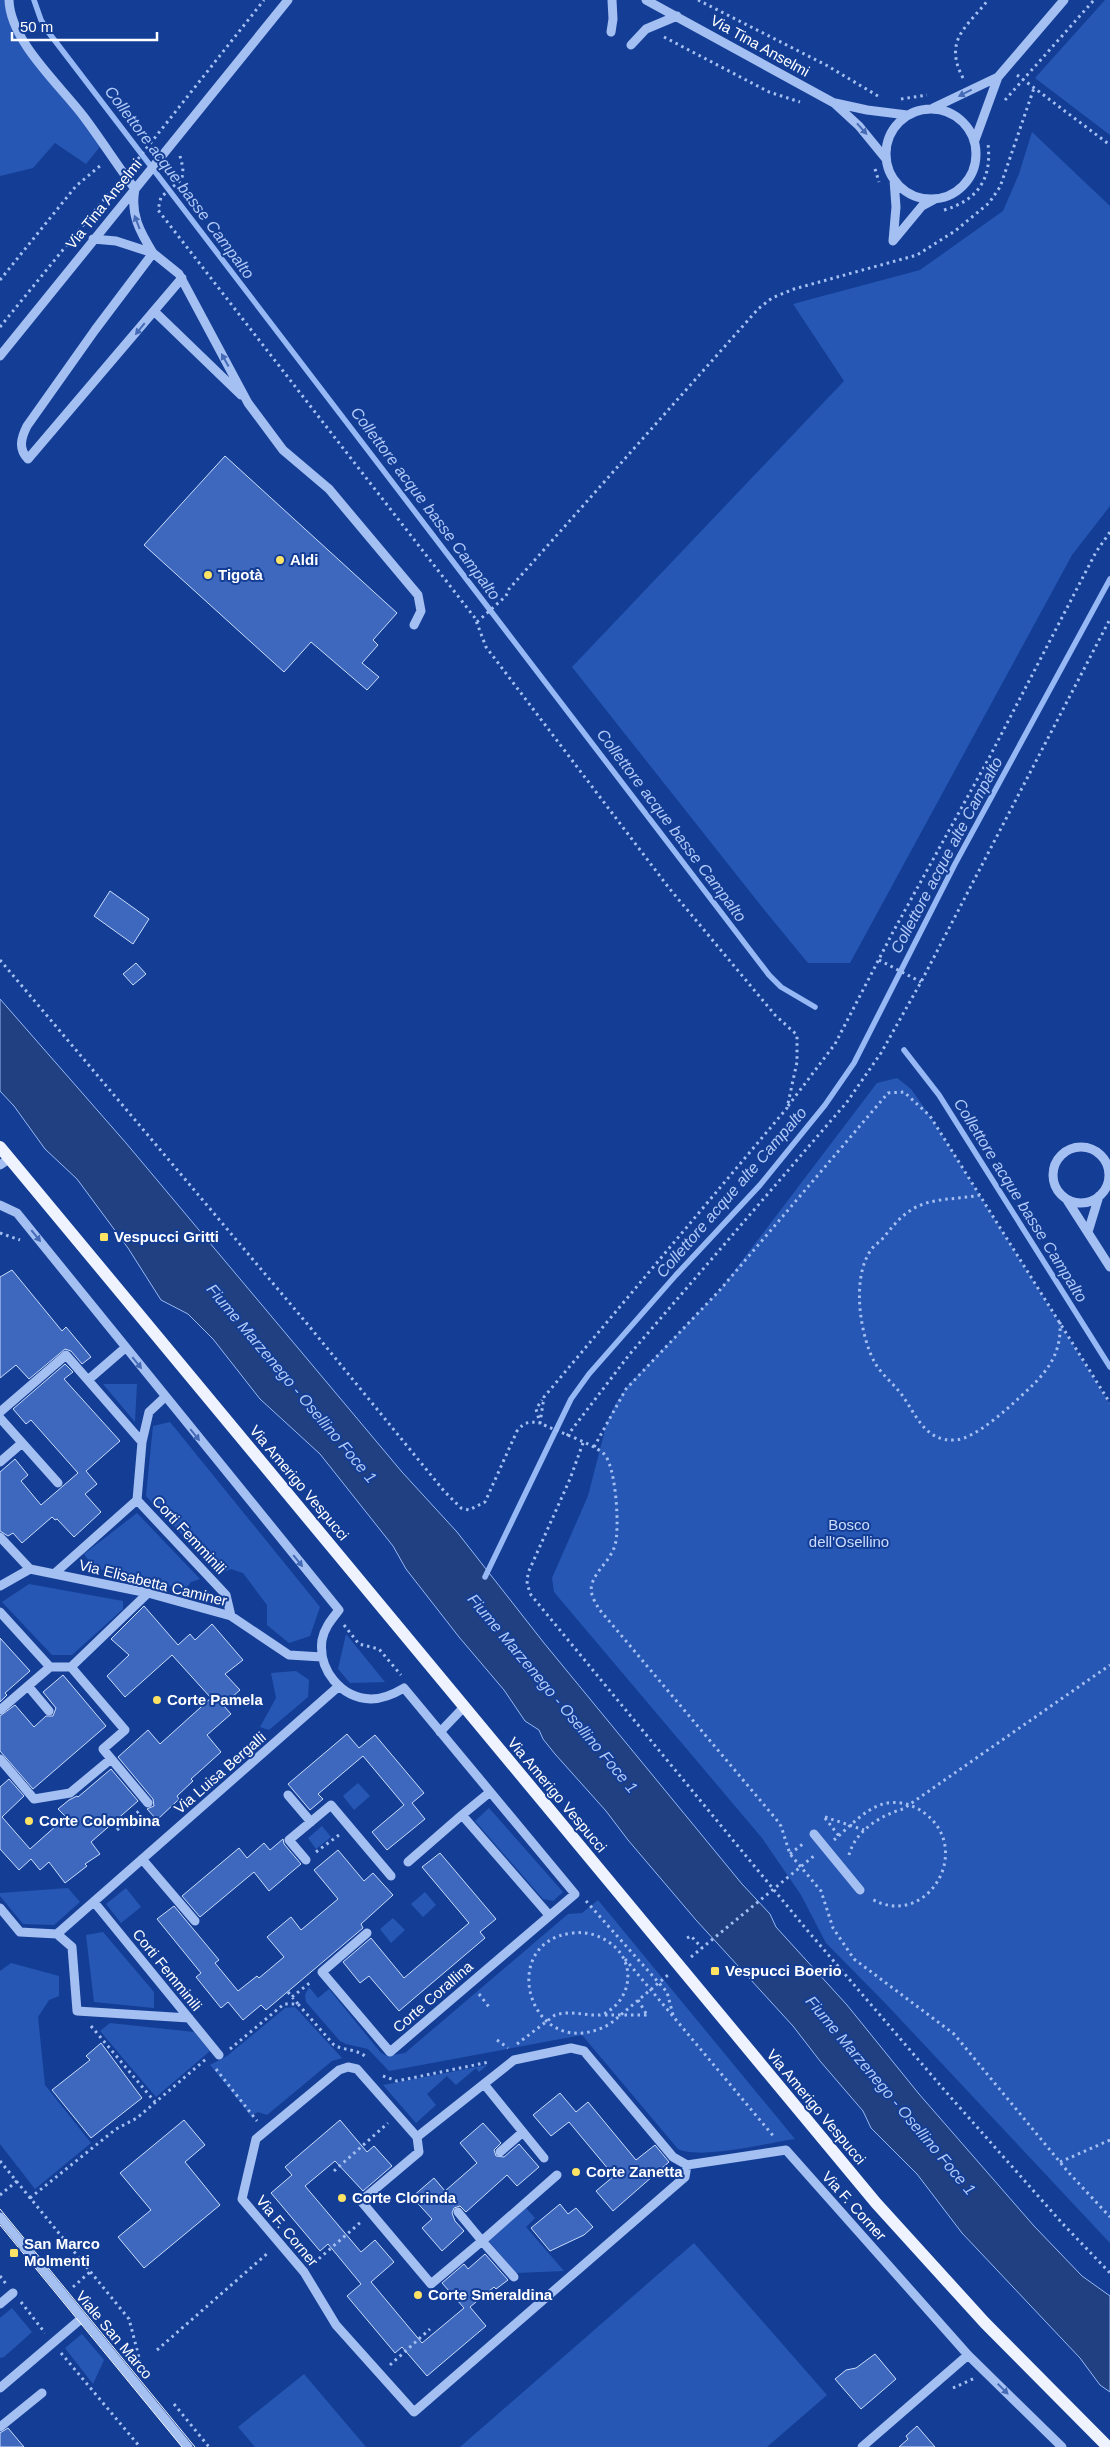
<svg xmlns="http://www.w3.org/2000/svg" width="1110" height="2447" font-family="Helvetica,sans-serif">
<rect width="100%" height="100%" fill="#143e95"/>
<path fill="#2657b4" d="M 0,0 L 9,0 L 17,30 L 103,143 L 86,164 L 55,143 L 33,168 L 0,176 Z
M 1105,0 L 1110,0 L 1110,135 L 1035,78 Z
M 1032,132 L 1110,206 L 1110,506 L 1072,555 L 850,963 L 808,963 L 766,912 L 572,667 L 844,381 L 793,304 L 920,270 L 1003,211 L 1019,174 Z
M 897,1078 L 911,1089 L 930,1116 L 1110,1404 L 1110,2243 L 887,2005 L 826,1943 L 801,1895 L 762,1838 L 554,1592 L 552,1578 L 588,1496 L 607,1422 L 616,1403 L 629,1384 L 719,1291 L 877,1083 Z
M 103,1384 L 137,1384 L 135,1422 Z
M 170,1422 L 320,1607 L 310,1636 L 289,1643 L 267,1625 L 267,1605 L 243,1573 L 231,1569 L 218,1574 L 146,1496 L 153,1426 Z
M 137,1513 L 200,1579 L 191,1582 L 184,1591 L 146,1578 L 94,1568 L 84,1554 Z
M 29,1584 L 123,1601 L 123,1609 L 72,1655 L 52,1655 L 2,1602 Z
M 346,1634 L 385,1682 L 350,1683 L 338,1669 Z
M 296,1671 L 309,1680 L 308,1697 L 269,1730 L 260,1727 L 276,1698 L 271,1673 Z
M 358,1783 L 370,1796 L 354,1810 L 343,1796 Z
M 489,1808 L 563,1892 L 553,1901 L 543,1899 L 475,1821 Z
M 322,1826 L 331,1837 L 316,1849 L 308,1838 Z
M 68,1888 L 80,1902 L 54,1925 L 23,1924 L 0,1896 L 0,1893 Z
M 126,1888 L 141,1907 L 121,1923 L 106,1904 Z
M 425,1892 L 436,1905 L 423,1917 L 411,1904 Z
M 598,1900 L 795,2139 C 767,2143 702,2160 678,2149 L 582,2035 L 389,2071 L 368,2049 L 346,2044 L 340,2041 L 306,2002 L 305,1995 L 309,1987 L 318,1998 L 329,1989 L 381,2053 L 387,2056 L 405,2053 L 568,1914 L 582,1913 Z
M 393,1918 L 405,1930 L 391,1943 L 380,1929 Z
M 103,1932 L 154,1992 L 154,2008 L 94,2002 L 86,1935 Z
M 11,1963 L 59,1976 L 59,1996 L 49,2000 L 38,2017 L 45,2085 L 91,2143 L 35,2189 L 0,2144 L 0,1971 Z
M 295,2007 L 342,2058 L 332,2061 L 267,2115 L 258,2112 L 251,2116 L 210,2065 L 227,2056 L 285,2008 Z
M 110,2023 L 194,2032 L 210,2051 L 156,2097 L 100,2031 Z
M 487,2065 L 479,2072 L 476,2068 L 456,2085 L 447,2076 L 427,2094 L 436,2105 L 416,2123 L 383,2085 Z
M 526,2208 L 535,2218 L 526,2227 L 564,2271 L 516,2273 L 488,2240 Z
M 694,2243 L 827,2395 L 767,2447 L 460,2447 Z
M 12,2308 L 32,2332 L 4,2357 L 0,2358 L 0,2318 Z
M 82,2334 L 104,2360 L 93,2384 L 65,2348 Z
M 304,2374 L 366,2447 L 255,2447 L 238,2427 Z"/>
<path fill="#204081" stroke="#96b8f5" d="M 0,999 L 126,1143 L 402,1472 L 457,1532 L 544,1643 L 742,1884 L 770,1914 L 776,1927 L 847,2005 L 919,2094 L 1034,2226 L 1082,2276 L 1110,2296 L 1110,2392 L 1100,2385 L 1080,2358 L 962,2233 L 917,2174 L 871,2128 L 863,2111 L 820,2061 L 793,2026 L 696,1920 L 628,1840 L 606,1811 L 555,1754 L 543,1739 L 539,1730 L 525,1721 L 504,1690 L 459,1637 L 406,1569 L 393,1546 L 320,1454 L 260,1399 L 213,1339 L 188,1314 L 161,1300 L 128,1248 L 77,1179 L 45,1149 L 14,1106 L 0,1091 Z"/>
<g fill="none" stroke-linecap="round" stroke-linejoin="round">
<path stroke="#96b8f5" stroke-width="5.5" d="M 34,0 L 41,20 L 49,33 L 769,975 L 781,987 L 815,1007
M 904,1050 L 939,1095 L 1110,1367
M 485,1577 L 571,1399 L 589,1374 L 676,1275 L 760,1185 L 825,1105 L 854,1063 L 955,864 L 1110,579"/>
</g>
<path fill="#3d68bd" stroke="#cbdcfd" d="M 225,456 L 397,613 L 373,640 L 378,645 L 362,663 L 379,677 L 367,690 L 311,642 L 284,672 L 144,545 Z
M 110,891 L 149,919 L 133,944 L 94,916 Z
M 136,963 L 146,974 L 133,985 L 123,974 Z
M 12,1270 L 62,1331 L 66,1327 L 91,1357 L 82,1364 L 71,1351 L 65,1349 L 29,1379 L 16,1365 L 0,1378 L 0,1277 Z
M 65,1364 L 73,1372 L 64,1379 L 120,1441 L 86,1471 L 97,1484 L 85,1494 L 101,1512 L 74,1537 L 57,1519 L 55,1520 L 52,1517 L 22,1543 L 13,1533 L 8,1536 L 0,1531 L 0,1472 L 15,1459 L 28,1475 L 21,1481 L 41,1505 L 78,1473 L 31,1420 L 26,1424 L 13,1409 Z
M 144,1606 L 178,1645 L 190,1634 L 195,1640 L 212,1624 L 243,1660 L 225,1674 L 240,1690 L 223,1705 L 231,1714 L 207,1735 L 221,1752 L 191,1779 L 193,1781 L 177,1796 L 179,1799 L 157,1820 L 147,1809 L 154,1806 L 153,1799 L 118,1757 L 148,1730 L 160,1744 L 211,1698 L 172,1655 L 125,1697 L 107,1676 L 129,1655 L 111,1639 Z
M 0,1638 L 30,1671 L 5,1693 L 7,1695 L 0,1702 Z
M 63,1675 L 106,1726 L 33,1789 L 0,1751 L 0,1716 L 15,1705 L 34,1727 L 46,1716 L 53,1716 L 56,1708 L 43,1692 Z
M 347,1734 L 359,1748 L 375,1735 L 424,1793 L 412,1803 L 425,1819 L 387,1850 L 372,1832 L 404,1805 L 363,1756 L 318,1794 L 323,1799 L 310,1810 L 288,1784 Z
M 111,1769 L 138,1801 L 91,1842 L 100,1854 L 85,1864 L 87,1866 L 65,1883 L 49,1862 L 40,1870 L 31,1859 L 19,1870 L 0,1849 L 0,1787 L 9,1779 L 24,1796 L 2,1817 L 30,1849 L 66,1817 L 58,1809 L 69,1800 L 77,1796 L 78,1797 Z
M 283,1839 L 284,1844 L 301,1864 L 269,1891 L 254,1872 L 200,1917 L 182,1896 L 239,1848 L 247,1858 L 264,1843 L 270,1850 Z
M 338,1850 L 364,1881 L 373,1873 L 393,1895 L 361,1924 L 363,1928 L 266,2010 L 261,2005 L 243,2020 L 228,2002 L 221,2008 L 196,1977 L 201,1973 L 157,1919 L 174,1906 L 219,1960 L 215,1963 L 238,1991 L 257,1976 L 259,1978 L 284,1957 L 267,1937 L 291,1917 L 301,1930 L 338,1899 L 314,1870 Z
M 440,1853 L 496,1919 L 480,1932 L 485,1938 L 399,2011 L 369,1976 L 360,1983 L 343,1962 L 371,1938 L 404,1978 L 469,1923 L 422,1867 Z
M 101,2043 L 142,2098 L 91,2138 L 52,2090 L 90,2060 L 86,2056 Z
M 560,2093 L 576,2112 L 588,2102 L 636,2160 L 655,2145 L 669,2162 L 613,2211 L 596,2191 L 614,2176 L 569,2122 L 551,2136 L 533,2115 Z
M 184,2120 L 205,2145 L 185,2162 L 220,2205 L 144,2268 L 118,2237 L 151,2210 L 120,2173 Z
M 340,2120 L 367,2152 L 374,2146 L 392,2166 L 363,2191 L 335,2161 L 305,2186 L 361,2252 L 375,2240 L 394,2262 L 371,2282 L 422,2343 L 464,2308 L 442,2283 L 464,2264 L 468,2269 L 485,2254 L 508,2280 L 496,2289 L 494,2287 L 470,2307 L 486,2326 L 427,2376 L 402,2347 L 395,2353 L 347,2296 L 361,2284 L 328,2244 L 320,2251 L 271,2193 L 292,2175 L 285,2167 Z
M 483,2123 L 501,2143 L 494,2150 L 496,2156 L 504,2157 L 519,2144 L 539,2167 L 517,2186 L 507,2175 L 466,2212 L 460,2206 L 454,2208 L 452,2213 L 455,2221 L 464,2231 L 442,2251 L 422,2228 L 432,2219 L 412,2197 L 434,2178 L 445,2191 L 477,2163 L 460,2143 Z
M 560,2204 L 568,2214 L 576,2208 L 593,2227 L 584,2235 L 550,2251 L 531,2228 Z
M 875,2354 L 896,2379 L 861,2409 L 835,2379 L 846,2370 L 856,2368 Z
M 917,2426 L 935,2447 L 899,2447 L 908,2439 L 906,2436 Z
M 8,2428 L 24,2447 L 0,2447 L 0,2433 Z"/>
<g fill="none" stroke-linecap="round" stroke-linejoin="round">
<path stroke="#a4bff2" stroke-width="3" stroke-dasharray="2.5 4" stroke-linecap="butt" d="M 698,0 L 826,65 L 878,96
M 664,37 L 769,92 L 800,102
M 1017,75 L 1110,145
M 963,78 C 943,40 967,27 988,0
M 901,99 L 927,95
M 1005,100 L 1094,0
M 180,156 L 183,168 L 182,179 L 161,197 L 158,210 L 475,618 L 486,647 L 669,888 L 775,1015 L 797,1035 L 797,1062 L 787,1108 L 544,1397 L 540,1423 C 556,1431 591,1443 603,1453 C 616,1463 620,1529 615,1545 C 611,1560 596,1570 592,1584 C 589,1593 595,1602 599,1609 L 776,1819 L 781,1826 L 790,1854 L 821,1891 L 833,1928 L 854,1959 L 954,2034 L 1069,2173 L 1110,2217
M 134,164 L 264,0
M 875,169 L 879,182
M 944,210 C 978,200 992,179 988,144
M 0,280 L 76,186 L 101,165
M 0,327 L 115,186
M 477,622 L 506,596 L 509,589 L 758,309 L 772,298 L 794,289 L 917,255 L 955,231 L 989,203 L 1000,187 L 1034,88
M 0,960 L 309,1326 L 444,1491 L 461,1508 L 469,1510 L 485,1502 L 517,1431 C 524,1422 530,1421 540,1423 L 536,1409 L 542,1400
M 879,960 L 921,982
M 788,1106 L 835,1044 L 893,932 L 989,758 L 1096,552 L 1110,532
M 980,1195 C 956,1200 931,1197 911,1210 C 900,1217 892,1227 884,1237 C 880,1242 874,1245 871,1250 C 851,1278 860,1336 875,1363 C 882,1375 894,1384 902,1395 C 917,1416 925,1442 956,1440 C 975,1438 1005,1411 1019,1398 C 1043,1376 1062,1358 1060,1322
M 0,1233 L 20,1240
M 567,1436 L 629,1355 L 847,1102 L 881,1053 L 921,982 L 1110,619
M 583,1443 L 570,1479 L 528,1573 L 527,1584 L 531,1595 L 807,1930 L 946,2092 L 1062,2223 L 1110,2273
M 594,1447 L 626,1389 L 719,1291 L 888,1093 L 904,1092 L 930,1116 L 1110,1403
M 344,1625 L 359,1644 L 379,1649 L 401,1675
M 825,1817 L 864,1830
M 825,1818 L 839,1836
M 117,1830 L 139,1811
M 834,1840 C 848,1828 865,1809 883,1804 C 896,1800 912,1804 923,1812 C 976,1849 926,1932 870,1898
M 316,1852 L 339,1835
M 790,1854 L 804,1843
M 849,1855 C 855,1831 881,1815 903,1809 L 1110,1665
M 586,1901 L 667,1992 L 673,2015
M 687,1938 L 691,1936 L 702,1948
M 691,1957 L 815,1855
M 625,1959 L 775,2138
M 288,1992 L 298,2004
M 479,1994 L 489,2007
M 292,1997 L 312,1981
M 638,2000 L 647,2015
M 605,2015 L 647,2015
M 91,2026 L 155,2102
M 497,2040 L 508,2048
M 517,2044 L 555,2015 C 570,2010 585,2016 600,2015 C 607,2014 611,2009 616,2005 C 632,1988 632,1963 615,1947 C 604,1937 589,1931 573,1933 C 494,1941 530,2068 610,2024 L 668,1975
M 230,2049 L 284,2004 L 298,2004 L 334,2045 C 345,2051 359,2049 367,2058
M 216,2069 L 257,2121
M 383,2076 L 397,2081 L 489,2062
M 0,2161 L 129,2319 L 141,2365
M 1060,2162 L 1110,2140
M 334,2171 L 388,2123
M 0,2195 L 17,2181
M 30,2198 L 116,2129 L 137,2118 L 206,2059
M 314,2263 L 362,2221
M 0,2276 L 6,2284
M 73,2287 L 90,2272
M 21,2302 L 45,2333
M 157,2350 L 269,2252
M 61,2353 L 140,2447
M 390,2365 L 430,2329
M 953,2388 L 975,2378
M 174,2404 L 209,2447"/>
<path stroke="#a4bff2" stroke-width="9" d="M 9,0 C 10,41 60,85 84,117 C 102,141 117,165 135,189 C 130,214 140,232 153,253
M 646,0 L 834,103 L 859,126 L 886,159
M 611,32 L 613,19 L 612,0
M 631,45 L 646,29 L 677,16
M 835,103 L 867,110 L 907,115
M 933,108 L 998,77
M886 154a45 45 0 1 1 90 0a45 45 0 1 1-90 0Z
M 975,140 L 998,77 L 1064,0
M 894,180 L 896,207 L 893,241 L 922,206 L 935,199
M 93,239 L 116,241 L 153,253 L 179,274 L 248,403 L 283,450 L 329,489 L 418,595 L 421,611 L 414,625
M 153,253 L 95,330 L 27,426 C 21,438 18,449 28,459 L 182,278
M 154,311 L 241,395
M 0,356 L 288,0
M1053 1175a28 28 0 1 1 56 0a28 28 0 1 1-56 0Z
M 0,1165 L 9,1159
M 1067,1200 L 1110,1267
M 0,1205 L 17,1213 L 339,1610 C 332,1619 324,1628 322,1640 C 318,1670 341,1698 371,1699 C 383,1699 394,1694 404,1688 L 575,1894 L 390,2052 L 322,1972 L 367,1933
M 1088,1232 L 1099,1196
M 88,1380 L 125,1348
M 165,1397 L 149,1412 L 142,1442 L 137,1500 L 226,1595 L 231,1616
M 0,1412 L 66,1355 L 142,1442
M 0,1418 L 58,1483
M 0,1462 L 22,1443
M 0,1537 L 30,1569
M 55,1573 L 137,1500
M 0,1586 L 30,1569 L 148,1593 L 231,1616 L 289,1655 L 322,1657
M 0,1612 L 50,1667 L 71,1667 L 148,1593
M 71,1667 L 125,1730 L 103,1749 L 148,1803
M 28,1686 L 49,1711
M 0,1710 L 50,1667
M 440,1732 L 463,1708
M 0,1759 L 34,1799 L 70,1793 L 111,1759
M 490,1792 L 462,1815 L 549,1915
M 288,1795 L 311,1822
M 814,1834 L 860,1890
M 142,1859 L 195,1921
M 306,1860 L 289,1840 L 331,1805 L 391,1876
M 408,1862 L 462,1815
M 94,1902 L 219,2055
M 0,1908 L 20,1932 L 57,1934 L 339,1686
M 57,1934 L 72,1947 L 77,2011 L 189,2018
M 484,2084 L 544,2158
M 417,2137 L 419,2152 L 361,2201 L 431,2284 L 482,2241 L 458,2212
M 500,2152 L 523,2132
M 687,2165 L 685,2177 L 414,2412 L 336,2325 L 304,2272 L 242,2199 L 256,2139 L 339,2070 L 348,2067 L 357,2069 L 417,2137 L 514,2060 L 571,2048 L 584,2051 L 673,2157 L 687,2165 L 786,2150 L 968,2355 L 1062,2447
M 0,2217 L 188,2447
M 514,2277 L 482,2241 L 557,2175
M 0,2304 L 13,2293
M 0,2388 L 82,2318
M 0,2427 L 42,2393
M 862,2447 L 968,2355"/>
<path stroke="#eef3ff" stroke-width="12" d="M 0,1147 L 876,2203 L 985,2323 L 1108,2447"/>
<path stroke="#fff" stroke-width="1" d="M 0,2209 L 195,2447
M 0,2225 L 182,2447"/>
</g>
<defs><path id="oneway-solid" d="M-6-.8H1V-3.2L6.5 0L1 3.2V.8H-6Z" transform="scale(1.25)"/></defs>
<g fill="#466bb6">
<use href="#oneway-solid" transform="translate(965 93) rotate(153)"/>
<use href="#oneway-solid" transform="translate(862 129) rotate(48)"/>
<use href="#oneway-solid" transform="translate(137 222) rotate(-111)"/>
<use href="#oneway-solid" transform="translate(140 329) rotate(129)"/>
<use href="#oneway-solid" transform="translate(225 360) rotate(-119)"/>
<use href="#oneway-solid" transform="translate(36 1236) rotate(51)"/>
<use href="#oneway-solid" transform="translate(137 1363) rotate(51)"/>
<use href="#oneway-solid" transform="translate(195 1435) rotate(51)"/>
<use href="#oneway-solid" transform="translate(298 1561) rotate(51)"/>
<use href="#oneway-solid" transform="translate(1003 2389) rotate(45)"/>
</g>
<g fill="#ffe364" stroke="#143e95" stroke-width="2">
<circle cx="280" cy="560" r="5"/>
<circle cx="208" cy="575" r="5"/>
<rect x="99" y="1232" width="10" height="10" rx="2.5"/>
<circle cx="157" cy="1700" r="5"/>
<circle cx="29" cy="1821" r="5"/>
<rect x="710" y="1966" width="10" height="10" rx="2.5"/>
<circle cx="576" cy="2172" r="5"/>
<circle cx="342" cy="2198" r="5"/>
<rect x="9" y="2248" width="10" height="10" rx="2.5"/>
<circle cx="418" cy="2295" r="5"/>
</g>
<g text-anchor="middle" stroke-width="4" stroke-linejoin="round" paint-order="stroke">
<g font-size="15" fill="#fff" stroke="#143e95">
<text transform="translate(760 46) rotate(29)" y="5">Via Tina Anselmi</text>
<text transform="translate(104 204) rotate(-51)" y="5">Via Tina Anselmi</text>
<text transform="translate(299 1483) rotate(50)" y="5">Via Amerigo Vespucci</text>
<text transform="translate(189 1535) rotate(47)" y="5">Corti Femminili</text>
<text transform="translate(153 1583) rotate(14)" y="5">Via Elisabetta Caminer</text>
<text transform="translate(220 1773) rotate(-41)" y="5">Via Luisa Bergalli</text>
<text transform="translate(557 1795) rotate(50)" y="5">Via Amerigo Vespucci</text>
<text transform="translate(167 1970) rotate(51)" y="5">Corti Femminili</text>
<text transform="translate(433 1997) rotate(-41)" y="5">Corte Corallina</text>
<text transform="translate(816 2107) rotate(50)" y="5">Via Amerigo Vespucci</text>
<text transform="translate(854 2206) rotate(48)" y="5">Via F. Corner</text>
<text transform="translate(287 2231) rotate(50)" y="5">Via F. Corner</text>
<text transform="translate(114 2335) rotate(50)" y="5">Viale San Marco</text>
</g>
<g font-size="15" font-weight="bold" fill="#fff" stroke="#143e95" text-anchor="start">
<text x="290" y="565">Aldi</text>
<text x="218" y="580">Tigotà</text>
<text x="114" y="1242">Vespucci Gritti</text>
<text x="167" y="1705">Corte Pamela</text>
<text x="39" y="1826">Corte Colombina</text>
<text x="725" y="1976">Vespucci Boerio</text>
<text x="586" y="2177">Corte Zanetta</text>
<text x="352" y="2203">Corte Clorinda</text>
<text x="24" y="2249">San Marco<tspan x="24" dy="17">Molmenti</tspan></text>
<text x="428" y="2300">Corte Smeraldina</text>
</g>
<g font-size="15" fill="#cbdcfd" stroke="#143e95">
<text x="849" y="1530">Bosco<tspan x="849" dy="17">dell'Osellino</tspan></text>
</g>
<g font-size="16" font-style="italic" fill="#b0c9f9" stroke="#143e95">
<text transform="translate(180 182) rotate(53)" y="6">Collettore acque basse Campalto</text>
<text transform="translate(426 503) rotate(53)" y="6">Collettore acque basse Campalto</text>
<text transform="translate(672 825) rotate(53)" y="6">Collettore acque basse Campalto</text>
<text transform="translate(946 855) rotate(-62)" y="6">Collettore acque alte Campalto</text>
<text transform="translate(731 1192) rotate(-49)" y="6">Collettore acque alte Campalto</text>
<text transform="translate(1021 1200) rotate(58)" y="6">Collettore acque basse Campalto</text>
<text transform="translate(292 1383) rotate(50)" y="6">Fiume Marzenego - Osellino Foce 1</text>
<text transform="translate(553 1693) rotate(50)" y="6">Fiume Marzenego - Osellino Foce 1</text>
<text transform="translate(891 2095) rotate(50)" y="6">Fiume Marzenego - Osellino Foce 1</text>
</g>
</g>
<path d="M12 32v8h145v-8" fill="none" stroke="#ffffff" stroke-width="2.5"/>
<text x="20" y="32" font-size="15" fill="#ffffff" stroke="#143e95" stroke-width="4" paint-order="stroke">50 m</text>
</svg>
